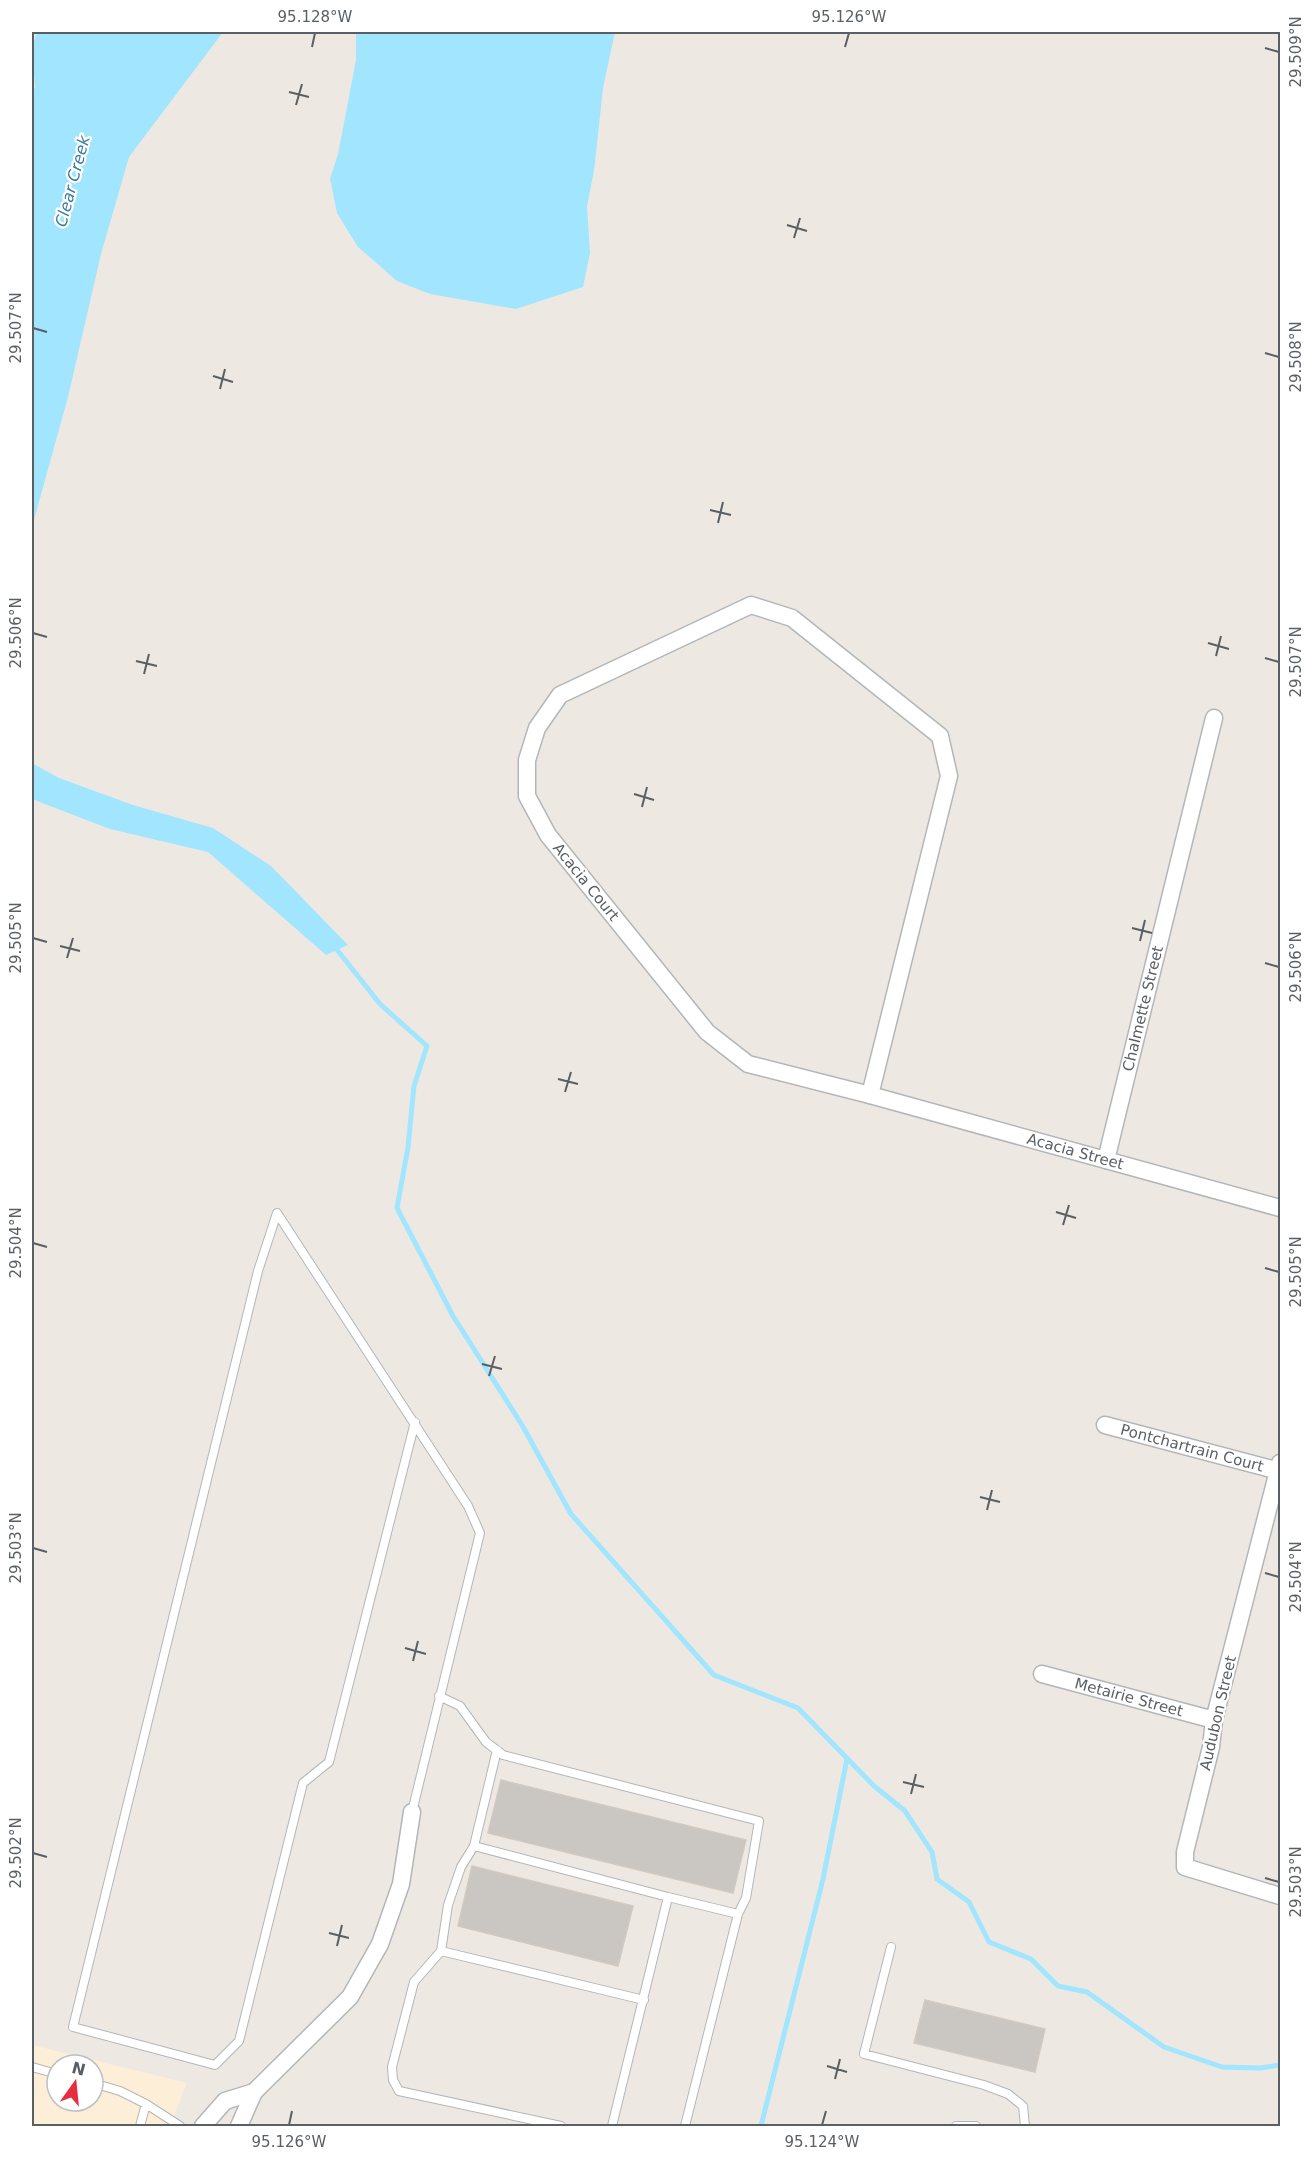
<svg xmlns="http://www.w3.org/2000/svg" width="1312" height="2158" font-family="'DejaVu Sans',sans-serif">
<rect width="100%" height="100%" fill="#ede9e2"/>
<path fill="#fdeed7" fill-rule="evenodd" d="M 32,2045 L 187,2083 L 170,2126 L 32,2126 ZM 57,2065 L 93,2065 L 93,2101 L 57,2101 Z"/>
<path fill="#a1e5fe" d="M 37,32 L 223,32 L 129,157 L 101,254 L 68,397 L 34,520 L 32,605 L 32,90 L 35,88 L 32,48 Z
M 356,32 L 615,32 L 603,88 L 594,171 L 587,206 L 590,253 L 583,287 L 516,309 L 430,294 L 397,281 L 358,247 L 337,213 L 330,179 L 338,154 L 356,60 Z
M 32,763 L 59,778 L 133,805 L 213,828 L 271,866 L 348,945 L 326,955 L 208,852 L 110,829 L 37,801 L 32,798 Z"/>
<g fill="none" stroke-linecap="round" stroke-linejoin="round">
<path stroke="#a1e5fe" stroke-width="5" d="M 334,946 L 380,1004 L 427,1046 L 414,1086 L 408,1147 L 397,1208 L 453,1316 L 522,1425 L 571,1514 L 714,1675 L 798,1708 L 874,1786 L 905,1811 L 932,1852 L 937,1879 L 969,1902 L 989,1942 L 1031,1959 L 1058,1986 L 1087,1992 L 1164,2047 L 1222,2067 L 1260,2068 L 1280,2065
M 761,2126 L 823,1879 L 847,1759"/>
</g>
<path fill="#cac6c1" stroke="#d2c9c0" stroke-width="1.5" d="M 501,1780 L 746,1840 L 733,1893 L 488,1833 Z
M 472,1866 L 633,1906 L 618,1966 L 458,1926 Z
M 925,2000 L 1045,2029 L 1035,2072 L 914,2043 Z"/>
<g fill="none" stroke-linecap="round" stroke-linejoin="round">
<defs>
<path id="lane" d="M 439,1696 L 460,1706 L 486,1742 L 503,1755 L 759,1821 L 746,1898 L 738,1914 L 668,1897 L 612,2126
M 497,1750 L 474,1846 L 461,1867 L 448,1905 L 441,1951 L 644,2000
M 412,1812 L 480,1533 L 468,1506 L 277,1213 L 258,1271 L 73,2027 L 215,2065 L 239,2041 L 303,1783 L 329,1762 L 415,1422
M 474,1846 L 668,1897
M 891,1947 L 864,2054 L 984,2085 L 1008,2094 L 1023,2106 L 1025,2126
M 441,1951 L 414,1982 L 392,2067 L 393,2080 L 399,2091 L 561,2126
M 32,2067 L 57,2074
M 93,2083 L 120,2091 L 146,2104 L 140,2126
M 146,2104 L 180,2126
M 685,2126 L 738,1914
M 956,2126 L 976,2126"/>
<g id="street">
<path d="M 751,605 L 792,618 L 940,736 L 949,776 L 870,1095 L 748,1064 L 707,1032 L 548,835 L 527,796 L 527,760 L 537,728 L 560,695 Z"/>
<path id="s1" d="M 870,1095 L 1280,1208"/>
<path id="s2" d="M 1106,1160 L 1214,718"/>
<path id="s3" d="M 1105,1425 L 1279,1471"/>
<path d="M 1280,1463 L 1214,1720 L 1211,1747 L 1185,1852 L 1185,1867 L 1280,1896"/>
<path id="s4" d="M 1042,1674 L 1214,1720"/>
<path d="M 203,2126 L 225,2101 L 254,2092"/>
<path d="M 239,2126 L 254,2092 L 350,1997 L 380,1944 L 401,1884 L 412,1812"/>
</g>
</defs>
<use href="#lane" stroke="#b3b6b9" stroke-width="10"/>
<use href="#street" stroke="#b3b6b9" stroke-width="19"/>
<use href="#lane" stroke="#fff" stroke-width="8"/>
<use href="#street" stroke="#fff" stroke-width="16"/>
</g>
<path fill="none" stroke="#5a5f63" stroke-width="2" d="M 312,47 L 315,33M 845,47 L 849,33M 1265,48 L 1279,52M 289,92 L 309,97M 296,105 L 302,84M 787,225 L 807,231M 794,238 L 800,218M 33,328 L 47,332M 1265,353 L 1279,357M 213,376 L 233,382M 220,389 L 225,369M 710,510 L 731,515M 718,523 L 723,502M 33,633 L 47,637M 1208,643 L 1229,649M 1216,656 L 1221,636M 1265,658 L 1279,662M 136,661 L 157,666M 144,674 L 149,654M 634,794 L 654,800M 642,807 L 647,787M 1132,928 L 1152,933M 33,938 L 47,942M 1140,941 L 1145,920M 60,946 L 80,951M 67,958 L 73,938M 1265,963 L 1279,967M 558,1079 L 578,1084M 565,1092 L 571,1072M 1056,1212 L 1076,1218M 1063,1225 L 1069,1205M 33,1243 L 47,1247M 1265,1268 L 1279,1272M 482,1364 L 502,1369M 489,1376 L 495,1356M 980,1497 L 1000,1502M 987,1510 L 992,1490M 33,1548 L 47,1552M 1265,1573 L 1279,1577M 405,1648 L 426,1654M 413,1661 L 418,1641M 903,1782 L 924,1787M 911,1794 L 916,1774M 33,1853 L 47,1857M 1265,1878 L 1279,1882M 329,1933 L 349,1938M 337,1946 L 342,1925M 827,2066 L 847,2072M 835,2079 L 840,2059M 289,2125 L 292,2111M 822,2125 L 826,2111"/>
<g text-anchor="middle" stroke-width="4.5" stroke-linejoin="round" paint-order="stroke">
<g font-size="15" fill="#5a5f63" stroke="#fff">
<text transform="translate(586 882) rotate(51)" y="5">Acacia Court</text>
<text dy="5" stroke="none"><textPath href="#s2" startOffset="156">Chalmette Street</textPath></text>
<text dy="5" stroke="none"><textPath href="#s1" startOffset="213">Acacia Street</textPath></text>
<text dy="5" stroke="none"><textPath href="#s3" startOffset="90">Pontchartrain Court</textPath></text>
<text dy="5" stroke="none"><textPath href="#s4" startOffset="90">Metairie Street</textPath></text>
<text transform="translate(1218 1713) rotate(-77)" y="5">Audubon Street</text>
</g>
<g font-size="16" font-style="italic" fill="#3a7b9e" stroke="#fff">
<text transform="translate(72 181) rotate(-75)" y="6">Clear Creek</text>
</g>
</g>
<rect width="1312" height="2158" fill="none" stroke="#ffffff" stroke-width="66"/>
<g transform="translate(75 2083) rotate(15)"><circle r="28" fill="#ffffff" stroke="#bdbfc1" stroke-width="1.5"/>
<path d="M0-4.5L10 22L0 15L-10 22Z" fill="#e72e3f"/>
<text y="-9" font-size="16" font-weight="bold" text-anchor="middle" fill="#5a5f63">N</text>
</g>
<rect x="33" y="33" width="1246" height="2092" fill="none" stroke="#5a5f63" stroke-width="2"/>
<g font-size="15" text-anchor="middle" fill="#5a5f63">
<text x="315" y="22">95.128°W</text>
<text x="849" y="22">95.126°W</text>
<text transform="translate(1296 52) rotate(-90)" y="5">29.509°N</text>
<text transform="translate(16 328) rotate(-90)" y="5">29.507°N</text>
<text transform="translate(1296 357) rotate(-90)" y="5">29.508°N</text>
<text transform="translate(16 633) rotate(-90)" y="5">29.506°N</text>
<text transform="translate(1296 662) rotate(-90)" y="5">29.507°N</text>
<text transform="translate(16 938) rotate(-90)" y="5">29.505°N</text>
<text transform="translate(1296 967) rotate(-90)" y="5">29.506°N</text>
<text transform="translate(16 1243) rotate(-90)" y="5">29.504°N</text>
<text transform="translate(1296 1272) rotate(-90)" y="5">29.505°N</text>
<text transform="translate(16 1548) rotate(-90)" y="5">29.503°N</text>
<text transform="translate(1296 1577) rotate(-90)" y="5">29.504°N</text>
<text transform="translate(16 1853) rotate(-90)" y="5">29.502°N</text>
<text transform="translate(1296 1882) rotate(-90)" y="5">29.503°N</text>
<text x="289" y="2147">95.126°W</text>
<text x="822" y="2147">95.124°W</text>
</g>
</svg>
